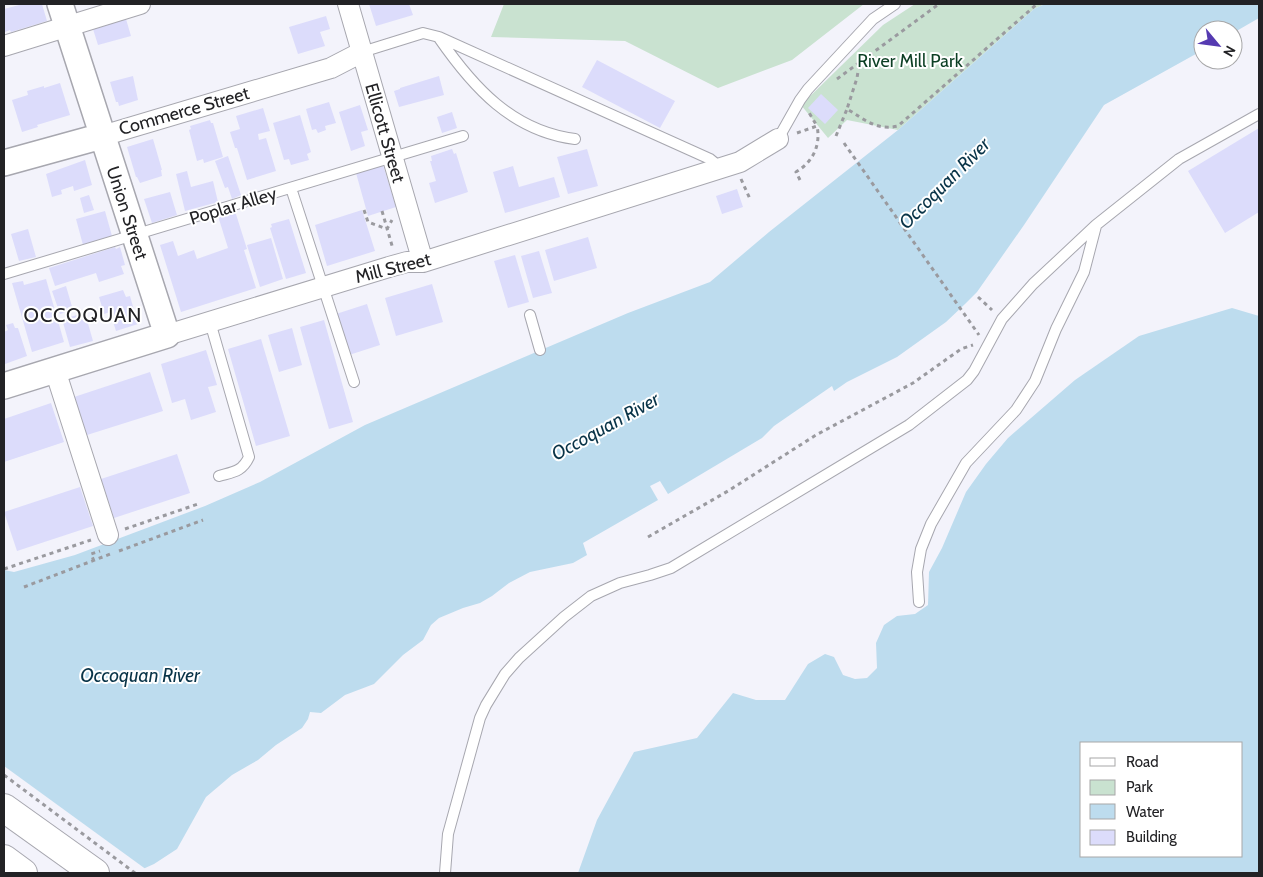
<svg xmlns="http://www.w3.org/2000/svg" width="1263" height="877" font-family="Cabin,sans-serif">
<rect width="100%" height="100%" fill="#f3f3fb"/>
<path fill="#c9e2d0" d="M 504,4 L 864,4 L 792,60 L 718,88 L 625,41 L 491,37 Z
M 915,4 L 1045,4 L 1034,9 L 898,130 L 847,120 L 828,138 L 801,105 L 883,25 Z"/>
<path fill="#bddcee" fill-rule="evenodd" d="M 1045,4 L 1259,4 L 1259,18 L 1233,33 L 1233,30 L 1203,30 L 1203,50 L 1104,105 L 1024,225 L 977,292 L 965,304 L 946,322 L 897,357 L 847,382 L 834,391 L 832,386 L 774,426 L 762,438 L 668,494 L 660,481 L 650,486 L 658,500 L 583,543 L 587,555 L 573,563 L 530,572 L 509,583 L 492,596 L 480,603 L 463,608 L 439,618 L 431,625 L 423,640 L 403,655 L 374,684 L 345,695 L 321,713 L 310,712 L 308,719 L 302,728 L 276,745 L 258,760 L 232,775 L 206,797 L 177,849 L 154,864 L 134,873 L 4,873 L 4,570 L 14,572 L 75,555 L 205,506 L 260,482 L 365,425 L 628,313 L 710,282 L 769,232 L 898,130 L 1034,9 Z
M 1232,308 L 1259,316 L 1259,873 L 578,873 L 597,820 L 634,752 L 697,738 L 733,693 L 756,700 L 785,700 L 808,664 L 825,654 L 834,657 L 843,675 L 855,679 L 867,678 L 877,668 L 876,643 L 884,625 L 897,616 L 915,614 L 928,605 L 929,572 L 942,548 L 966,492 L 986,464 L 1008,438 L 1075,380 L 1139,336 ZM 1082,743 L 1242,743 L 1242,856 L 1082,856 Z"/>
<path fill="#f3f3fb" d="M 4,766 L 147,870 L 140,873 L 4,873 Z"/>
<path fill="#dcdcfb" d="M 23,4 L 42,4 L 47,21 L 11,32 L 10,30 L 5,32 L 4,9 Z
M 369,4 L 409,4 L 413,15 L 376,26 Z
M 326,16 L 330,29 L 320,32 L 325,46 L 298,54 L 289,27 Z
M 126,19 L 131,36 L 98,45 L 93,29 Z
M 597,60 L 675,101 L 660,128 L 582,87 Z
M 133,76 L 138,100 L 119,106 L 118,102 L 116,102 L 110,82 Z
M 439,76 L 444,95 L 399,107 L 394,91 L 400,89 L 400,88 Z
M 60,83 L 70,115 L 37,125 L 38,127 L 22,132 L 12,100 L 28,95 L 27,91 L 44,86 L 44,88 Z
M 821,94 L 838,110 L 825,124 L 808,108 Z
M 329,102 L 336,123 L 325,126 L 326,130 L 318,133 L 316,129 L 312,130 L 306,109 Z
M 360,105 L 368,130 L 361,132 L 365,146 L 351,151 L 339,112 Z
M 263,108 L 270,131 L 258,134 L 259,140 L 266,138 L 276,171 L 247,180 L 237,148 L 235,148 L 230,132 L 240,129 L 236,116 Z
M 452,112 L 457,128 L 442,133 L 437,117 Z
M 300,115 L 311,152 L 307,154 L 309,160 L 291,165 L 289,159 L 284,160 L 273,123 Z
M 210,120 L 211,123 L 213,123 L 223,157 L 204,163 L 203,159 L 197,161 L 189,130 L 191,129 L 190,126 Z
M 1259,128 L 1259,212 L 1225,233 L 1188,171 Z
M 153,139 L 162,170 L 161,170 L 162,176 L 140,183 L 137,177 L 136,177 L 127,147 Z
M 452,149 L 454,154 L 456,153 L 468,192 L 435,203 L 429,183 L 436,181 L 430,161 L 432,161 L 431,156 Z
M 587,149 L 598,186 L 568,194 L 557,157 Z
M 228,156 L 241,195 L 232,199 L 228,187 L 225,188 L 215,161 Z
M 85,160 L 92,185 L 74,191 L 73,186 L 61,190 L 62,194 L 52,197 L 46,174 Z
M 383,165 L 396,207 L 368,216 L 356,173 Z
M 513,166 L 519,187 L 554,177 L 560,197 L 505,213 L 493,172 Z
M 187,171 L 191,187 L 213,181 L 218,202 L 185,211 L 176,174 Z
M 737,189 L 743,207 L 722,214 L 716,196 Z
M 170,192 L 177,215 L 152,223 L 144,199 Z
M 89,195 L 94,210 L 84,213 L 80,198 Z
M 362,210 L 375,251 L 327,266 L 315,225 Z
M 105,211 L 112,236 L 83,245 L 76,219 Z
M 235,211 L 247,249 L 244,250 L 256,288 L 181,312 L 160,245 L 173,241 L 178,256 L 194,250 L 197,259 L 228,248 L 218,216 Z
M 289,219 L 306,273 L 286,279 L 270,228 L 272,227 L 271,224 Z
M 28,229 L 36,257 L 19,261 L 11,234 Z
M 588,237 L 597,268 L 554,281 L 545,250 Z
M 271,238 L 283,279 L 260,287 L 247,245 Z
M 115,247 L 116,249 L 120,247 L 125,265 L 121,266 L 124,274 L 99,282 L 96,273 L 55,286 L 49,268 Z
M 539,251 L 552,293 L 533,298 L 521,256 Z
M 515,255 L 529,302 L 508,308 L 494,261 Z
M 46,279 L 64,342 L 32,352 L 12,283 L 23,281 L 24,285 Z
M 432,284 L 443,322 L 396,336 L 385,298 Z
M 66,286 L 73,310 L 60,314 L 52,291 Z
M 123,290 L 126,297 L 130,296 L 138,324 L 116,331 L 110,312 L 104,314 L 99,297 Z
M 367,304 L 380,345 L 349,355 L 336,314 Z
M 85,313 L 93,341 L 70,347 L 62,319 Z
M 324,320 L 353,422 L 329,429 L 300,327 Z
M 13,323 L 15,328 L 18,328 L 27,356 L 5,364 L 4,359 L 4,332 L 8,330 L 6,325 Z
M 292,328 L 302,365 L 279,372 L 268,335 Z
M 261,339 L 290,436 L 256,446 L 228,349 Z
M 206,350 L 217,385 L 208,387 L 216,412 L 191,420 L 185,399 L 172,403 L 161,364 Z
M 150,372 L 163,411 L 87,435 L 74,397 Z
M 51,403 L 64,442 L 4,462 L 4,419 Z
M 177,454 L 190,493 L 114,518 L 101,479 Z
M 80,487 L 93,526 L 17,551 L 4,512 Z"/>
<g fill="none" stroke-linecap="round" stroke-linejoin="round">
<defs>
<path id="service" d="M 439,38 C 473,87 512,131 575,139
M 362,52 L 423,33 L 439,37 L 710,159 L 721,168
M 778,139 L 800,100 L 808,89 L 873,19 L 895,4
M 291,188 L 354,382
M 4,274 L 463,136
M 530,315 L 540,350
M 210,322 L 249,457 C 242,472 233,472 219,476
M 919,602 L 917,572 L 921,549 L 931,524 L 966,463 L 1016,410 L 1035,381 L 1056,329 L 1084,272 L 1096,226
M 445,873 L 448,834 L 480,718 L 486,705 L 505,674 L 519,658 L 564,617 L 591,596 L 620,583 L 650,575 L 671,568 L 909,425 L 967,380 L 974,371 L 1002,319 L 1033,284 L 1096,225 L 1179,159 L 1259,114"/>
<path id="minor" d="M 348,4 L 423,262
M 4,46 L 140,4
M 102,136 L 331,68 L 362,52
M 167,335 L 389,267 L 407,262 L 423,262 L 740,162 L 778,139
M 55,370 L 108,535"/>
<path id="tertiary" d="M 4,163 L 102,136
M 4,386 L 167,335 L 60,4"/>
<path id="trunk" d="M 4,808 L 95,873
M 4,859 L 23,873"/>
</defs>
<use href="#service" stroke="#a7a7af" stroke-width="12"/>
<use href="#minor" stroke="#a7a7af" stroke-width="22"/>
<use href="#tertiary" stroke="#a7a7af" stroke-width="28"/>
<use href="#trunk" stroke="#a7a7af" stroke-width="30"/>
<path stroke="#9a9a9f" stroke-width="3" stroke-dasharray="4 4" stroke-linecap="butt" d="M 859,65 L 857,78 L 847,109 C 864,119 876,131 898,126 L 1037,4
M 837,79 L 939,4
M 797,133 L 817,126 L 808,111
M 836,136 L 847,109
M 844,143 L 979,335
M 741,179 L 750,199
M 800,180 L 796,172 C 813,162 821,145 817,126
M 364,210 L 368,222 L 387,229 L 392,220
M 382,211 L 393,249
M 978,297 L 992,310
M 125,529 L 198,504
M 648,537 L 728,491 L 816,435 L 913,383 L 961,349 L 973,345
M 119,551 L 203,520
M 94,561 L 91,554 L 100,551
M 4,569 L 91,540
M 24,587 L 113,553
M 4,775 L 135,873"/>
<use href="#service" stroke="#fff" stroke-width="10"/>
<use href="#minor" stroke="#fff" stroke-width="20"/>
<use href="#tertiary" stroke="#fff" stroke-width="25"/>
<use href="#trunk" stroke="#fff" stroke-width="28"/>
</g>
<g text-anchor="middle" stroke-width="4" stroke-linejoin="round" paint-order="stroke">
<g font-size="18" fill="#0c3f24" stroke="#fff">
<text x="910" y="67">River Mill Park</text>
</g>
<g font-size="18" fill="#222225" stroke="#fff">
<text transform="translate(184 111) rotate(-16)" y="6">Commerce Street</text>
<text transform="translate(385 133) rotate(74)" y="6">Ellicott Street</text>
<text transform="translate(233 206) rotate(-17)" y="6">Poplar Alley</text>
<text transform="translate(127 213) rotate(72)" y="6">Union Street</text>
<text transform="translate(393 268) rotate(-14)" y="6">Mill Street</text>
</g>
<g font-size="19" font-style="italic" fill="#093448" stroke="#fff">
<text transform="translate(944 183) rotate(-45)" y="7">Occoquan River</text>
<text transform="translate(605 426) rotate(-29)" y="7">Occoquan River</text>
<text x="140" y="682">Occoquan River</text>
</g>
<g font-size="20" letter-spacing="1" fill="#222225" stroke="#fff">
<text x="83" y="322">OCCOQUAN</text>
</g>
</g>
<rect width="1263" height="877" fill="none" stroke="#222225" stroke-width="10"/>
<rect x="1080" y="742" width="162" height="115" fill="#ffffff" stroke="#a7a7a8"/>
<rect x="1090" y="758" width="25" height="8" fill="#ffffff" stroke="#a7a7a8"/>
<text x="1126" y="767" font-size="15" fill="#222225">Road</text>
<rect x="1090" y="780" width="25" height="15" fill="#c9e2d0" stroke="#a7a7a8"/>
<text x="1126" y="792" font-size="15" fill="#222225">Park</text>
<rect x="1090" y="804" width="25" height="15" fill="#bddcee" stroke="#a7a7a8"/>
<text x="1126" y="817" font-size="15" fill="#222225">Water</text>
<rect x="1090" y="830" width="25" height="15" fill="#dcdcfb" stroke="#a7a7a8"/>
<text x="1126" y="842" font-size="15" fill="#222225">Building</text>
<g transform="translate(1218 45) rotate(119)"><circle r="24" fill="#ffffff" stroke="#a7a7a8"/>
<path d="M0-4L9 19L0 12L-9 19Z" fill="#553ab1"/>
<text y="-8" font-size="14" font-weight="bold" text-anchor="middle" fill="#222225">N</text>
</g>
</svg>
